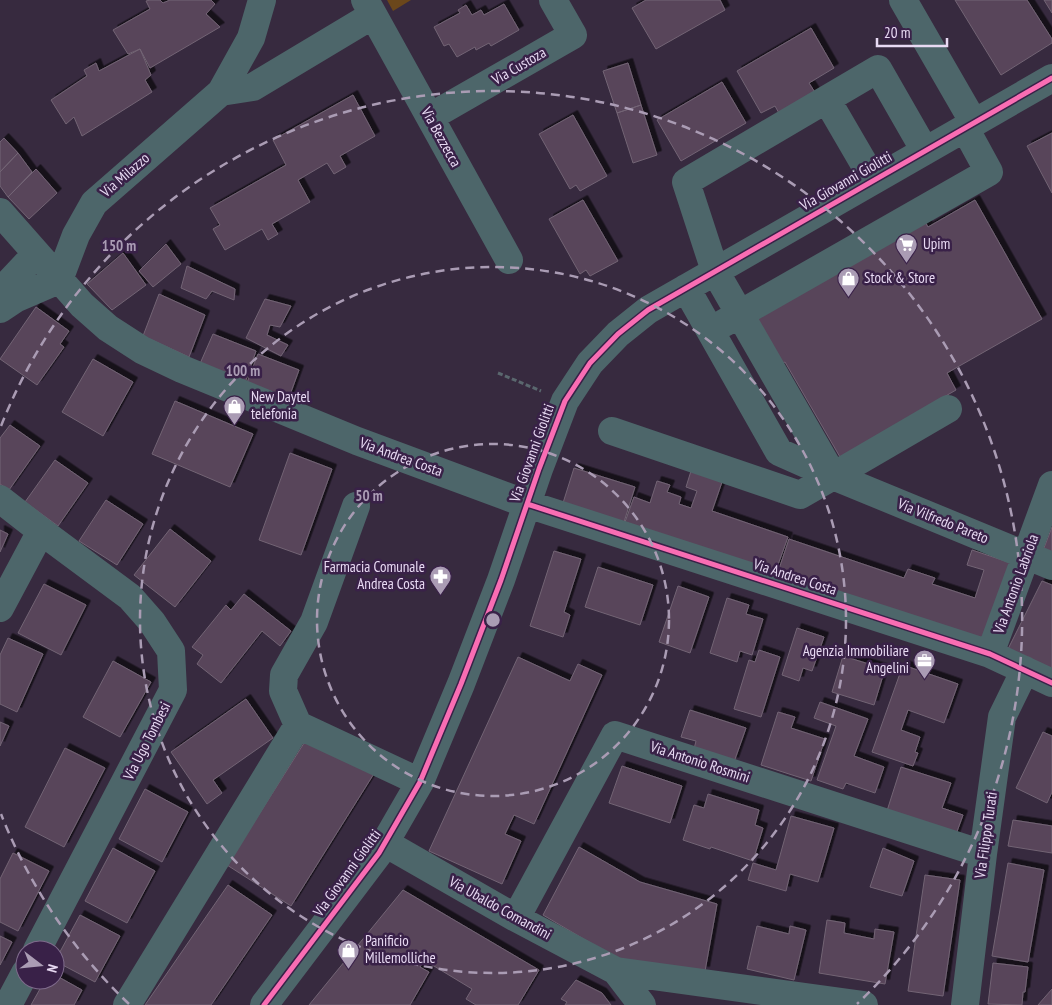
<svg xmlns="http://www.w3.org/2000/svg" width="1052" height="1005" font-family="'PT Sans Narrow',sans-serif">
<defs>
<filter id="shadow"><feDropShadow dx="4.5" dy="-4.5" stdDeviation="0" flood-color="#0009"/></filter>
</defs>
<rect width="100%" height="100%" fill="#372a3f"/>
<path fill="#6b471b" d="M 387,0 L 411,0 L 393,11 Z"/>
<path fill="#58445a" stroke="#726474" filter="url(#shadow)" d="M 150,0 L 160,0 L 163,3 L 170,0 L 211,0 L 215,4 L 206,14 L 220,27 L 150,68 L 140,49 L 128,54 L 113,30 L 150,9 L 146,1 Z
M 646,0 L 720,0 L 725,10 L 656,49 L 632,8 Z
M 955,0 L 1027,0 L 1052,39 L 1052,43 L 1001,75 Z
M 1044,0 L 1052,0 L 1052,13 Z
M 504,4 L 519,30 L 491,46 L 489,43 L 476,50 L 475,47 L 457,57 L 449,44 L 444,46 L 434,27 L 460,13 L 458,10 L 466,5 L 472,15 L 481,10 L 484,15 Z
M 811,28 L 834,68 L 809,83 L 816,94 L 780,115 L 775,106 L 761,113 L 737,71 Z
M 140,49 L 151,75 L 145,80 L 152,92 L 82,136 L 74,117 L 66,124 L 51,100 L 87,76 L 84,70 L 96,63 L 99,71 Z
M 628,63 L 641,105 L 617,113 L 603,71 Z
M 722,82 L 746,123 L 681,161 L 657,120 Z
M 353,95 L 375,136 L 340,156 L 346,167 L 334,174 L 327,163 L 298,180 L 310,202 L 272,224 L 278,234 L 268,240 L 262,229 L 225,250 L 213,229 L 220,225 L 210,208 L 286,165 L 273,140 Z
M 641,105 L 657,155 L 633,163 L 617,113 Z
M 573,115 L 607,176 L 580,191 L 576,185 L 570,189 L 539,134 Z
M 1052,133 L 1052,193 L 1027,146 Z
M 4,138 L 18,153 L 0,172 L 0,142 Z
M 18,153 L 32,172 L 8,197 L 0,186 L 0,172 Z
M 36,169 L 57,193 L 29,219 L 8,197 Z
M 583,200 L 618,261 L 590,276 L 586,270 L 580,274 L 549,219 Z
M 975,200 L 1042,319 L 947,373 L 956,390 L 840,457 L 785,362 L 779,365 L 752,319 L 924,220 L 928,227 Z
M 166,244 L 181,264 L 153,287 L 139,271 Z
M 123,253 L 146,285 L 112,310 L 87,284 Z
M 187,266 L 235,289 L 234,300 L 212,291 L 206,299 L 181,288 Z
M 159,294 L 205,315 L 189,357 L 143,336 Z
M 265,299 L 291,306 L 280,327 L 270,325 L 267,335 L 288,345 L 281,356 L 246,338 Z
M 36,307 L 69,331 L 60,344 L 64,347 L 37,385 L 0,359 Z
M 213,334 L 256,351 L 244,386 L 199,366 Z
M 258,354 L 299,370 L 287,403 L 245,388 Z
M 93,359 L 133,382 L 103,436 L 62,412 Z
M 175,401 L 253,434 L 230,487 L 152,454 Z
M 10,425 L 40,446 L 9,490 L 0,484 L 0,438 Z
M 290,453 L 332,469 L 301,555 L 259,540 Z
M 55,460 L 88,483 L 58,526 L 25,502 Z
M 574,468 L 635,487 L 624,522 L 563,503 Z
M 691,471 L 722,482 L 712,511 L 788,537 L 775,573 L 625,522 L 634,497 L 650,503 L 657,481 L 670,485 L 667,492 L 681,497 L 679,504 L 691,508 L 697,491 L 686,487 Z
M 106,500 L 143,524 L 117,565 L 79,541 Z
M 1052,527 L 1052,557 L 1042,553 Z
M 170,529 L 211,561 L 175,607 L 134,575 Z
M 0,530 L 8,534 L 0,552 Z
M 789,539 L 904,578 L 908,569 L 935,578 L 932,584 L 975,598 L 984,570 L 967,565 L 972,550 L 1011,563 L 985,643 L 777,575 Z
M 554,551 L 581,559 L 564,612 L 570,615 L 563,637 L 530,626 Z
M 598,567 L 653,585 L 640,625 L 585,607 Z
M 1042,581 L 1052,585 L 1052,679 L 1005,655 Z
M 44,584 L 86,605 L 61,655 L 18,633 Z
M 678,586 L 709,597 L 690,653 L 659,642 Z
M 244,594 L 291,631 L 280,646 L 262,631 L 221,683 L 197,664 L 203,655 L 192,647 L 226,605 L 231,610 Z
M 727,598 L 749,605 L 746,614 L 763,619 L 752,655 L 740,651 L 737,662 L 710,653 Z
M 797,628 L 824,637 L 812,671 L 803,668 L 799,681 L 782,675 Z
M 8,638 L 43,654 L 17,712 L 0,704 L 0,655 Z
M 759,650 L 780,657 L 761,717 L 734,709 L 749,660 L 755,662 Z
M 843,656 L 885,669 L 874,705 L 832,692 Z
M 518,657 L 570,681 L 578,664 L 602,675 L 534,824 L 514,815 L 505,834 L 521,841 L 502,884 L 429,851 Z
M 113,661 L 151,682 L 120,737 L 83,717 Z
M 903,665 L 958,684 L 944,723 L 908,710 L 901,730 L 920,737 L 915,752 L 918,753 L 913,766 L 872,752 Z
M 246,699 L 273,738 L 213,780 L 222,793 L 207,804 L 171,752 Z
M 820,702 L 868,719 L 854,756 L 884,767 L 875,793 L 846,783 L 843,789 L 817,780 L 836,726 L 814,718 Z
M 690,710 L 746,728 L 734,762 L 694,749 L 696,741 L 681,737 Z
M 778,712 L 795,717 L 791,728 L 825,739 L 811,781 L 761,765 Z
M 0,722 L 9,726 L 0,746 Z
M 311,732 L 375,772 L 291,906 L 227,865 Z
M 1043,732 L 1052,736 L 1052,792 L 1047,803 L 1016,788 Z
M 65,748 L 105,768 L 64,847 L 25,827 Z
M 622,766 L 682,786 L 670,823 L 609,803 Z
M 901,767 L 951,783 L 942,808 L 963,815 L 955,837 L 886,814 Z
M 145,789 L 188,812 L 162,862 L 119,839 Z
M 708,794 L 759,810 L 755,825 L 763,828 L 753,861 L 711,847 L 710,849 L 683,840 L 694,805 L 704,808 Z
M 791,816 L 834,828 L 818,882 L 790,874 L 786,891 L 748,880 L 753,863 L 776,870 Z
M 1013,820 L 1052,826 L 1052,853 L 1008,846 Z
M 579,847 L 640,882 L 717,904 L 705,971 L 621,961 L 543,915 Z
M 113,848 L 155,871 L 127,923 L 85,901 Z
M 883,848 L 914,861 L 902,896 L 870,887 Z
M 13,853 L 49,871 L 18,931 L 0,922 L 0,879 Z
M 1008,863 L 1044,870 L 1028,962 L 992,956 Z
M 925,875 L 960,880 L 943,996 L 908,991 Z
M 228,885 L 272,915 L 211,1005 L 145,1005 Z
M 403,890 L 539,970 L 518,1005 L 476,1005 L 466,999 L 472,989 L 424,960 L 420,967 L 429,972 L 410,1005 L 309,1005 Z
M 80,915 L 120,936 L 95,982 L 55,961 Z
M 827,920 L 845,923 L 844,933 L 874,939 L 875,929 L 894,932 L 885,984 L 819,973 Z
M 757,926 L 789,934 L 790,926 L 806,930 L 794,980 L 747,969 Z
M 0,936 L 12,942 L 0,965 Z
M 993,963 L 1028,967 L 1025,992 L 1023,992 L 1022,1005 L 988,1004 Z
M 55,975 L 82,990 L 74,1005 L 31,1005 L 45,980 L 55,980 Z
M 576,980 L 602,993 L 611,1005 L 565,1005 L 567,1002 L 561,999 Z
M 1052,989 L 1052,1005 L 1038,1005 Z"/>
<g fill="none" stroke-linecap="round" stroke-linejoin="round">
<path stroke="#5a676e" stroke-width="3" stroke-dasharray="5 2.5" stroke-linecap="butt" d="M 498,373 L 541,391"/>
<path stroke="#4d666a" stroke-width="28" d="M 365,0 L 509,260
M 903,0 L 974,123
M 221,92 L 253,87 L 373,15
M 827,100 L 873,179
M 430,117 L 573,35 L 553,0
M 0,212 L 82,305 L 108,328 L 142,350 L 182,369 L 357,441 L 527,504 L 990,654 L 1052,683
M 59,280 L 76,235 L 94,203 L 221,92 L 251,38 L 262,0
M 686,288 L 779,452 L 833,476 L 948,409
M 0,292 L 36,254
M 0,309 L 15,299 L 59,280
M 724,323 L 989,172 L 965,128
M 612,431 L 800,495 L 833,476
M 833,476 L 715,271 L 686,182 L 878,69 L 925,151
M 833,476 L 1052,566
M 0,499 L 41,531 L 130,597 L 152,622 L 171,651 L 173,690 L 37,950
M 356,506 L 314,622 L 284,675 L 283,691 L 298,725 L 420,782
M 0,608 L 41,531
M 990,654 L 1052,485
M 385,843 L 516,918 L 616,971 L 864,1005
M 516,918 L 615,735 L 983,854
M 616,971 L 642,1005
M 8,1005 L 25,973
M 127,1005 L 298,725
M 264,1005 L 379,853 L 420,782 L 461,684 L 501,580 L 539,469 L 565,401 L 590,363 L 618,334 L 648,310 L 1052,78
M 965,1005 L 983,854 L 1002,717 L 1025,670"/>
<defs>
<path id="cycleway" d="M 527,504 L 990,654 L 1052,683
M 264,1005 L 379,853 L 420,782 L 461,684 L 501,580 L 539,469 L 565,401 L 590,363 L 618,334 L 648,310 L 1052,78"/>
</defs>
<use href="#cycleway" stroke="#392148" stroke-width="8"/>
<use href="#cycleway" stroke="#f96db3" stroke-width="5"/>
</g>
<g fill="none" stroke="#aa9cb4" stroke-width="2.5" stroke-dasharray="9 6">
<circle cx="493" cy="620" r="176"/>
<circle cx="493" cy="620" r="353"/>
<path d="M129 1004A529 529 0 0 1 1 814M1 426A529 529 0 1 1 857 1004"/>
</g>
<defs>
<symbol id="supermarket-pin" viewBox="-11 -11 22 30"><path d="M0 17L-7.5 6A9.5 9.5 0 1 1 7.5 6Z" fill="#aa9cb4" stroke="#392148"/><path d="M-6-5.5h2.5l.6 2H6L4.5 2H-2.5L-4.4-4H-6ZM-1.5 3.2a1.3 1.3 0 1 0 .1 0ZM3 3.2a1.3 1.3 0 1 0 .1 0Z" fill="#fff"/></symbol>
<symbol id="shop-pin" viewBox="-11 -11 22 30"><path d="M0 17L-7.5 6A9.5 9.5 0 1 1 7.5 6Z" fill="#aa9cb4" stroke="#392148"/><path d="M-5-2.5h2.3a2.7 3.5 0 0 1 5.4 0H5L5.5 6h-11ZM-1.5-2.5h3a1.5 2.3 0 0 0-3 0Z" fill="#fff"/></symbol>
<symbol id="pharmacy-pin" viewBox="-11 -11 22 30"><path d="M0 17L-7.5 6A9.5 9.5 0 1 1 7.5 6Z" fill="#aa9cb4" stroke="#392148"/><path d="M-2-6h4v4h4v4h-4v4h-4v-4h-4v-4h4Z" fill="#fff"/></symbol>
<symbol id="office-pin" viewBox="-11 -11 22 30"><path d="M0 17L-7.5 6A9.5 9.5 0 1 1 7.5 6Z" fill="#aa9cb4" stroke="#392148"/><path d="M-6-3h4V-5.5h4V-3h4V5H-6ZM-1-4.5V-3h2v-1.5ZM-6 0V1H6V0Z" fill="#fff"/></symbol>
</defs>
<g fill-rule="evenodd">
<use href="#supermarket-pin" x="894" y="232" width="25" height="34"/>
<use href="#shop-pin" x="836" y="266" width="25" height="34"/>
<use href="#shop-pin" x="222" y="394" width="25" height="34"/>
<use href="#pharmacy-pin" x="428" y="564" width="25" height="34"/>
<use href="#office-pin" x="912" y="648" width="25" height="34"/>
<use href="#shop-pin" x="336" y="938" width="25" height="34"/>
</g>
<g text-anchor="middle" stroke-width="5" stroke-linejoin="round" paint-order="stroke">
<g font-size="15" fill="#e8daf3" stroke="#392148">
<text transform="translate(519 66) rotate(-30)" y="5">Via Custoza</text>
<text transform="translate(441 137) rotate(61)" y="5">Via Bezzecca</text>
<text transform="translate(125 175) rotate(-41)" y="5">Via Milazzo</text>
<text transform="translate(846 181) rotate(-30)" y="5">Via Giovanni Giolitti</text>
<text transform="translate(532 453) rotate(-70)" y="5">Via Giovanni Giolitti</text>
<text transform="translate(401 457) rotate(20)" y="5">Via Andrea Costa</text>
<text transform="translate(943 521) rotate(22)" y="5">Via Vilfredo Pareto</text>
<text transform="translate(795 577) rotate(18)" y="5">Via Andrea Costa</text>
<text transform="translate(1016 584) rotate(-70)" y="5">Via Antonio Labriola</text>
<text transform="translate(147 741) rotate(-63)" y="5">Via Ugo Tombesi</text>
<text transform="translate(700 762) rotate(18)" y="5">Via Antonio Rosmini</text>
<text transform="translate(986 835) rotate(-82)" y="5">Via Filippo Turati</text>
<text transform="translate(347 873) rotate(-54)" y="5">Via Giovanni Giolitti</text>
<text transform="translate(500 908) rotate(29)" y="5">Via Ubaldo Comandini</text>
</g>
<g font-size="15" fill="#e8daf3" stroke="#392148" text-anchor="start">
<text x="923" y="249">Upim</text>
<text x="864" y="283">Stock &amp; Store</text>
<text x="251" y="402">New Daytel<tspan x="251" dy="17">telefonia</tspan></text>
<text x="425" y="572" text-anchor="end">Farmacia Comunale<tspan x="425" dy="17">Andrea Costa</tspan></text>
<text x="909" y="656" text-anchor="end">Agenzia Immobiliare<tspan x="909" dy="17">Angelini</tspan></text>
<text x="365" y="946">Panificio<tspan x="365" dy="17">Millemolliche</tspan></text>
</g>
</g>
<circle cx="493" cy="620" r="8" fill="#aa9cb4" stroke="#392148" stroke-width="2.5"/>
<g font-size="15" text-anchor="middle" font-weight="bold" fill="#aa9cb4" stroke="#392148" stroke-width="5" stroke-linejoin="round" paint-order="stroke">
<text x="119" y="251">150 m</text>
<text x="243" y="376">100 m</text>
<text x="369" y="501">50 m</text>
</g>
<g transform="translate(40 965) rotate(106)"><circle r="24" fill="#392148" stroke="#7f6b8c"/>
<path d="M0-4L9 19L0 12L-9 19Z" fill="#aa9cb4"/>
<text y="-8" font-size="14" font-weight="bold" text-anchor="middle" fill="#e8daf3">N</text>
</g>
<path d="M877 38v8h70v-8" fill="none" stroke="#e8daf3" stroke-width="2.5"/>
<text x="884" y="38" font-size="15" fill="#e8daf3" stroke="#392148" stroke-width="4" paint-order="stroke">20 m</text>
</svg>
